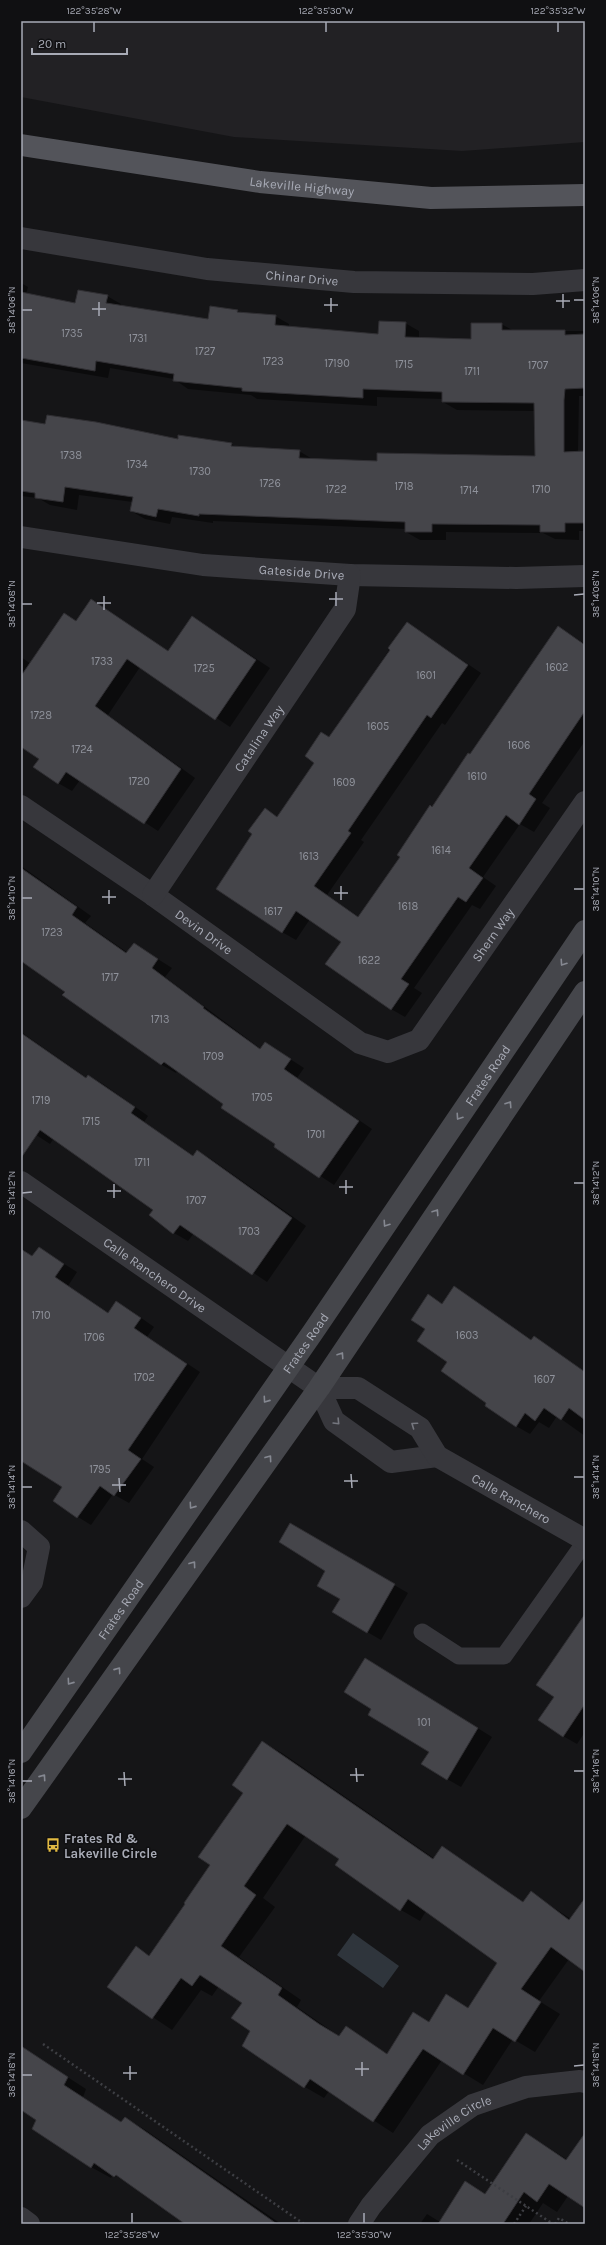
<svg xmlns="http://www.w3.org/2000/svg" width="606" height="2245" font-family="Karla,sans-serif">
<rect width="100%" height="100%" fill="#151517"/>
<path fill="#222124" d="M 21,21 L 585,21 L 585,142 L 462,151 L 234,137 L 21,97 Z"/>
<path fill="#2f353c" d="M 353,1933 L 399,1966 L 383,1988 L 337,1955 Z"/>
<path fill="#0007" fill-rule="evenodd" d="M 21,283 L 28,287 L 26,294 L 76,305 L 107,296 L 121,304 L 121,306 L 209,320 L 237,310 L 243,314 L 275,316 L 289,324 L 289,328 L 379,335 L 405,323 L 419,331 L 419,338 L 472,340 L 501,324 L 514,331 L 585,331 L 585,396 L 579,396 L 578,452 L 585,452 L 585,531 L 579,531 L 579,540 L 555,539 L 543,533 L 446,532 L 446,540 L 420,540 L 406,532 L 406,529 L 213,521 L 213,523 L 172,517 L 170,524 L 145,519 L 131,511 L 133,502 L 79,495 L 77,510 L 50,505 L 38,498 L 21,496 L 21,421 L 179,440 L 231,444 L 237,447 L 299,451 L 314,460 L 378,462 L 536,457 L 535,411 L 457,410 L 443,402 L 443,399 L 377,397 L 377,406 L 257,399 L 251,395 L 188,389 L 174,379 L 110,368 L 108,378 L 21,363 Z
M 91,600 L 169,652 L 193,617 L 270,668 L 230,727 L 140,667 L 108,715 L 195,778 L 158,831 L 80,780 L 72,791 L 58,783 L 40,759 L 21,746 L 21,657 L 31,664 L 76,622 Z
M 407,623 L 481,673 L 445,725 L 442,723 L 361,840 L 364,842 L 327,895 L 359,917 L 402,857 L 432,808 L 559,627 L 585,644 L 585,741 L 542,803 L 550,808 L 534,832 L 520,824 L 483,877 L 496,886 L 480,909 L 472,905 L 414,988 L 422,993 L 405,1017 L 391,1009 L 342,942 L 310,919 L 296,940 L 282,932 L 254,834 L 265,809 L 278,817 Z
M 21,866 L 91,916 L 85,923 L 128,953 L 134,944 L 172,968 L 165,977 L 261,1049 L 265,1043 L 304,1068 L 297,1078 L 372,1129 L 334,1185 L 275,1146 L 277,1144 L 225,1104 L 177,1071 L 176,1073 L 162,1065 L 64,995 L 66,992 L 21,960 Z
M 21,1032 L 87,1078 L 89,1076 L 103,1084 L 148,1116 L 144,1122 L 194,1156 L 197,1151 L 211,1159 L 306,1226 L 267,1282 L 194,1233 L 188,1241 L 174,1233 L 150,1215 L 154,1209 L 54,1138 L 50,1144 L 21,1125 Z
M 21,1248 L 33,1257 L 39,1248 L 77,1272 L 68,1286 L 109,1313 L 116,1302 L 130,1310 L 154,1327 L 147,1337 L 200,1372 L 142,1459 L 154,1467 L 129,1503 L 113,1494 L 91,1525 L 78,1517 L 64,1487 L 21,1450 Z
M 455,1288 L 532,1340 L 534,1338 L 548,1346 L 585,1372 L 585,1436 L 557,1416 L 549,1428 L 539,1422 L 530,1434 L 516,1426 L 488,1403 L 449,1362 L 427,1328 L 428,1296 L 443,1304 Z
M 290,1525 L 408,1593 L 381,1640 L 333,1612 L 341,1599 L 326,1571 Z
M 585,1620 L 585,1732 L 577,1744 L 563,1736 L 555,1697 Z
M 379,1667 L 492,1737 L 461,1787 L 447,1779 L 430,1752 L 372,1708 Z
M 262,1742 L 282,1753 L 435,1859 L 443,1847 L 524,1902 L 531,1893 L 571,1919 L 585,1906 L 585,1971 L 569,1959 L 539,2001 L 560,2014 L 535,2052 L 513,2039 L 483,2085 L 442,2060 L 393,2133 L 329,2091 L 324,2098 L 305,2087 L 252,2031 L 243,2003 L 219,1986 L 212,1996 L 201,1990 L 172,2030 L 108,1987 L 137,1948 L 150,1956 L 211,1865 L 244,1793 ZM 306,1835 L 340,1859 L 401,1910 L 420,1921 L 426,1911 L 499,1963 L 469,2009 L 429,2023 L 388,2054 L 346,2028 L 339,2036 L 297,2007 L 301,2000 L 239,1957 L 275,1907 L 263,1898 Z
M 27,2051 L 86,2089 L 83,2097 L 122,2123 L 125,2118 L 144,2129 L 281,2224 L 187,2224 L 134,2187 L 113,2174 L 111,2178 L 91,2167 L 37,2120 L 21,2109 L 21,2061 Z
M 527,2134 L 568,2160 L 585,2135 L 585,2207 L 568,2196 L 557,2212 L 543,2203 L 529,2224 L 420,2224 L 427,2214 L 440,2222 L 466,2182 L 486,2194 Z"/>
<path fill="#45454a" stroke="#302f33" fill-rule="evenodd" d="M 78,290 L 108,295 L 106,303 L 208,319 L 210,306 L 238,310 L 237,312 L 276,315 L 275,325 L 378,334 L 379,321 L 406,322 L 405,337 L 471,339 L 471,323 L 502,323 L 502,330 L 565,330 L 565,335 L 585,334 L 585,388 L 565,389 L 564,400 L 564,452 L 585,451 L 585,523 L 565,523 L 565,532 L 540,532 L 540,525 L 432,524 L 432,532 L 405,532 L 405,522 L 199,514 L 199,516 L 158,509 L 156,517 L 130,511 L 133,497 L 65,487 L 63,502 L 35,498 L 35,493 L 21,491 L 21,420 L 45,424 L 47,415 L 96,422 L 178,439 L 178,435 L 232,443 L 231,446 L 300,450 L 299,458 L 377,461 L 377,453 L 535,456 L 534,403 L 442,402 L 442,392 L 363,389 L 363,398 L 242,391 L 242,388 L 173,381 L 174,374 L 96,361 L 95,371 L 21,358 L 21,292 L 75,303 Z
M 91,599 L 168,651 L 192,616 L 256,660 L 215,720 L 127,659 L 95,706 L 181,769 L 144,824 L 66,772 L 58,784 L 33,767 L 39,759 L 21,747 L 21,676 L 64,613 L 76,621 Z
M 407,622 L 468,665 L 431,718 L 427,715 L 348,831 L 351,833 L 314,886 L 358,917 L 400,857 L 397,855 L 430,805 L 432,807 L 468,753 L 470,754 L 558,626 L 585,645 L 585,711 L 529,794 L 536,799 L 519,825 L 506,815 L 469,868 L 483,878 L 466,902 L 458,897 L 401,979 L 409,984 L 391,1010 L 325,964 L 341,942 L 296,911 L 282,933 L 216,889 L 252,834 L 248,831 L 265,808 L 277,817 L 314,763 L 305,756 L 321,732 L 329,737 L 390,650 L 388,648 Z
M 21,868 L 77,907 L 72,915 L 126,953 L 134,943 L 158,959 L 152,968 L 204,1007 L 203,1008 L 260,1049 L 265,1042 L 291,1059 L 284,1069 L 359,1121 L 319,1178 L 274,1147 L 275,1144 L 221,1108 L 223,1104 L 164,1062 L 161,1065 L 62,995 L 65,992 L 21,961 Z
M 21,1033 L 86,1078 L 88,1075 L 135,1107 L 131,1113 L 193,1156 L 197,1150 L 292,1218 L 252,1275 L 180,1225 L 173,1234 L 149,1215 L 153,1210 L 40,1130 L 21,1158 Z
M 39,1247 L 64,1264 L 55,1277 L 108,1313 L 116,1301 L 141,1318 L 134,1328 L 187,1364 L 128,1450 L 141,1459 L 114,1496 L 100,1486 L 77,1518 L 53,1501 L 62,1487 L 21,1461 L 21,1249 L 32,1256 Z
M 454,1286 L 531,1340 L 534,1336 L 585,1372 L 585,1420 L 569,1408 L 561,1420 L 544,1408 L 535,1421 L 525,1413 L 516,1427 L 485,1406 L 486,1403 L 441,1371 L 447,1362 L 417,1341 L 425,1329 L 411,1320 L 428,1294 L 442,1304 Z
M 290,1523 L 395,1584 L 367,1633 L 332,1612 L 340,1599 L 317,1586 L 325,1571 L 279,1542 Z
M 585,1614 L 585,1704 L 563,1737 L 538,1720 L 554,1697 L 536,1685 Z
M 365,1658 L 478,1728 L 447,1780 L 421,1764 L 429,1752 L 368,1715 L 371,1709 L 344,1692 Z
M 262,1741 L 433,1859 L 442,1846 L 523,1902 L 531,1891 L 569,1920 L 585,1898 L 585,1972 L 551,1947 L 521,1989 L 541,2002 L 515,2042 L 493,2028 L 463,2075 L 423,2049 L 373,2122 L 310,2079 L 304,2088 L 242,2046 L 250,2031 L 231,2018 L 242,2003 L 200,1975 L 192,1986 L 181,1978 L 152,2019 L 107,1987 L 136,1946 L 149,1956 L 185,1904 L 184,1903 L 210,1865 L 198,1857 L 243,1793 L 232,1785 ZM 287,1824 L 339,1859 L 335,1865 L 400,1911 L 408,1899 L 497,1963 L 468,2008 L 446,1994 L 429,2022 L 413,2012 L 387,2054 L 346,2026 L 339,2036 L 319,2024 L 278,1995 L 282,1988 L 221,1946 L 256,1895 L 244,1886 Z
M 21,2046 L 68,2077 L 64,2085 L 121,2122 L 125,2117 L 277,2224 L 185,2224 L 116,2175 L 114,2177 L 94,2163 L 91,2168 L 32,2129 L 36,2120 L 21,2110 Z
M 526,2133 L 566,2160 L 585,2133 L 585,2208 L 549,2184 L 537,2202 L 524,2192 L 503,2224 L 438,2224 L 465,2181 L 485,2194 Z"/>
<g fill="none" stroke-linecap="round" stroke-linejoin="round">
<path stroke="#3d3e43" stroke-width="2.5" stroke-dasharray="2 3" stroke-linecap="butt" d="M 43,2044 L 304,2224
M 457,2160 L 553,2224
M 514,2224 L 526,2206
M 555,2224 L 559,2218 L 569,2224"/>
<path stroke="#37373c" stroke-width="17" d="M 422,1632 L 459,1656 L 504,1656 L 585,1542"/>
<g stroke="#37373c" stroke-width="22">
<path id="s1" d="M 21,238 L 207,269 L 354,282 L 533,284 L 585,280"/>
<path id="s2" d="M 21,537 L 203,565 L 350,575 L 516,578 L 585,576"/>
<path id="s3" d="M 21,806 L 153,895 L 360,1043 L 388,1052 L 419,1040 L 585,802"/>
<path id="s4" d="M 153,895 L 345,609 L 350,575"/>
<path id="s5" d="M 21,1182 L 319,1388 L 334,1421 L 391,1462 L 437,1456"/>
<path id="s6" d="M 319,1388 L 358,1388 L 420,1428 L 437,1456 L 585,1540"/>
<path d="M 21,1531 L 39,1547 L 32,1582 L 21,1597"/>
<path d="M 21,2218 L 29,2224"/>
<path id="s7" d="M 359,2224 L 371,2206 L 430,2135 L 473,2105 L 526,2087 L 580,2081 L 585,2082"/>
</g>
<g stroke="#45464b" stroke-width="22">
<path id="s8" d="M 21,1752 L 313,1332 L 585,931"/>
<path d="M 21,1808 L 319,1388 L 585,992"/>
</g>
<path stroke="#53545a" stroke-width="22" id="s9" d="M 21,145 L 260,182 L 431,198 L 585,195"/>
</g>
<defs><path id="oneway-chevron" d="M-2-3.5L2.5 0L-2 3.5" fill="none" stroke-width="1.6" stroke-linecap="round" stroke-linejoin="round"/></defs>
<g stroke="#858891">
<use href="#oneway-chevron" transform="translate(563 963) rotate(124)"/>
<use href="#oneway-chevron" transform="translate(509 1104) rotate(-56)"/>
<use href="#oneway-chevron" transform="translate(459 1117) rotate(124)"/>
<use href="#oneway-chevron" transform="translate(436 1212) rotate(-56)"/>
<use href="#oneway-chevron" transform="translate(386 1224) rotate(124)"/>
<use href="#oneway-chevron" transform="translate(341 1355) rotate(-56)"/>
<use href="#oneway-chevron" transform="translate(266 1400) rotate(125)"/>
<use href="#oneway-chevron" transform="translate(269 1458) rotate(-54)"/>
<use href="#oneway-chevron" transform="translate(192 1506) rotate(125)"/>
<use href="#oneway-chevron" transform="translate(193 1564) rotate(-54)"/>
<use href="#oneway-chevron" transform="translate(118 1670) rotate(-55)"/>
<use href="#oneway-chevron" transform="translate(70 1682) rotate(125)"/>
<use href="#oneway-chevron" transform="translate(43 1777) rotate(-55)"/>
</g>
<g stroke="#75777f">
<use href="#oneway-chevron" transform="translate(337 1422) rotate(46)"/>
<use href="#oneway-chevron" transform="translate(414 1425) rotate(-145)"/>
</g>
<path fill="none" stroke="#a8abb6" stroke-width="1.5" d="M 94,22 L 94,32M 326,22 L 326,32M 558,22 L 558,32M 563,294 L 563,308M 331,298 L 331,312M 574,300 L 584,300M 556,301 L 570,301M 99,302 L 99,316M 324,305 L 338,305M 92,309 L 106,309M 22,310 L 32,310M 336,592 L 336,606M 574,595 L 584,594M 104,596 L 104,610M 329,599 L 343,599M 97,603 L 111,603M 22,604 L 32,604M 341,886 L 341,900M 574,889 L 584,889M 109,890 L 109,904M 334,893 L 348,893M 102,897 L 116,897M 22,898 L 32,898M 346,1180 L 346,1194M 574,1183 L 584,1183M 114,1184 L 114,1198M 339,1187 L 353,1187M 107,1191 L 121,1191M 22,1193 L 32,1192M 351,1474 L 352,1488M 574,1477 L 584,1477M 119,1478 L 120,1492M 344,1481 L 358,1481M 112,1485 L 126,1485M 22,1487 L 32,1487M 356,1768 L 357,1782M 574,1771 L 584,1771M 124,1772 L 125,1786M 350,1775 L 364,1775M 118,1779 L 132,1779M 22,1781 L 32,1781M 362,2062 L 362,2076M 130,2066 L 130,2080M 574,2066 L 584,2065M 355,2069 L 369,2069M 123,2073 L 137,2073M 22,2075 L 32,2075M 132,2213 L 132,2223M 364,2213 L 364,2223"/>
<defs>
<symbol id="bus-bare" viewBox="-9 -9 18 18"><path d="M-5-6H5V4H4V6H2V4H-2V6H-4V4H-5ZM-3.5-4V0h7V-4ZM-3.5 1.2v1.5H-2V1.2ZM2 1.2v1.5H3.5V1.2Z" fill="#e2ba42" stroke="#101012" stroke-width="2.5" paint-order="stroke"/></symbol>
</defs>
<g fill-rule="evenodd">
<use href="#bus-bare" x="43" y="1835" width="20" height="20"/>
</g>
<g text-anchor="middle" stroke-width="3" stroke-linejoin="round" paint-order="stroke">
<g font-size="11" fill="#8f929b">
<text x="72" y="337">1735</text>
<text x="138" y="342">1731</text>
<text x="205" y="355">1727</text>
<text x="273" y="365">1723</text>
<text x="337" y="367">17190</text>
<text x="404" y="368">1715</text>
<text x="538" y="369">1707</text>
<text x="472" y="375">1711</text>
<text x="71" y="459">1738</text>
<text x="137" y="468">1734</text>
<text x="200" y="475">1730</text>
<text x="270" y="487">1726</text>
<text x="404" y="490">1718</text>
<text x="336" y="493">1722</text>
<text x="541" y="493">1710</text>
<text x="469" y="494">1714</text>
<text x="102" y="665">1733</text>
<text x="557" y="671">1602</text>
<text x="204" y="672">1725</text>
<text x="426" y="679">1601</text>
<text x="41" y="719">1728</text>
<text x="378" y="730">1605</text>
<text x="519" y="749">1606</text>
<text x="82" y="753">1724</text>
<text x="477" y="780">1610</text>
<text x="139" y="785">1720</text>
<text x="344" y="786">1609</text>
<text x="441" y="854">1614</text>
<text x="309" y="860">1613</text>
<text x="408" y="910">1618</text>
<text x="273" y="915">1617</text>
<text x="52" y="936">1723</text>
<text x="369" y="964">1622</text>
<text x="110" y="981">1717</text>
<text x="160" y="1023">1713</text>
<text x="213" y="1060">1709</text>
<text x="262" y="1101">1705</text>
<text x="41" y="1104">1719</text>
<text x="91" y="1125">1715</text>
<text x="316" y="1138">1701</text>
<text x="142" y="1166">1711</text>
<text x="196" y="1204">1707</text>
<text x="249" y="1235">1703</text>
<text x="41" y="1319">1710</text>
<text x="467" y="1339">1603</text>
<text x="94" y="1341">1706</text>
<text x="144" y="1381">1702</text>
<text x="544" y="1383">1607</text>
<text x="100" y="1473">1795</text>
<text x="424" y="1726">101</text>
</g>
<g font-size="13" fill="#a8abb6" stroke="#101012">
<text dy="5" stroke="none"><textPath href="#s9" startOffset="284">Lakeville Highway</textPath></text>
<text dy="5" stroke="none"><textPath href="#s1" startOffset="284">Chinar Drive</textPath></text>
<text dy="5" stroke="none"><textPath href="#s2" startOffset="283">Gateside Drive</textPath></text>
<text dy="5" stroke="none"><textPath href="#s4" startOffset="189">Catalina Way</textPath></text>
<text dy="5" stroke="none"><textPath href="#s3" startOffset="222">Devin Drive</textPath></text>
<text dy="5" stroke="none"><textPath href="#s3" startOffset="605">Shern Way</textPath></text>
<text dy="5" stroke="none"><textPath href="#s8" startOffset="822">Frates Road</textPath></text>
<text dy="5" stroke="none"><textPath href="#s5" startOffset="163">Calle Ranchero Drive</textPath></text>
<text dy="5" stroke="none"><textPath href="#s8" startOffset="498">Frates Road</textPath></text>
<text dy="5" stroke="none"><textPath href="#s6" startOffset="231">Calle Ranchero</textPath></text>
<text dy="5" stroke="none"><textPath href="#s8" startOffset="174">Frates Road</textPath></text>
<text dy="5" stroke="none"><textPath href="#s7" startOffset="141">Lakeville Circle</textPath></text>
</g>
<g font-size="13" font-weight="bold" fill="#a8abb6" stroke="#101012" text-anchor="start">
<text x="64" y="1843">Frates Rd &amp;<tspan x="64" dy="15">Lakeville Circle</tspan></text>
</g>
</g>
<rect width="606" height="2245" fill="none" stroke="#101012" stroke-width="44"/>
<path d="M32 48v6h95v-6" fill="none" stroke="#a8abb6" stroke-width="2"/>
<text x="38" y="48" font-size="12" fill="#a8abb6" stroke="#101012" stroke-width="3" paint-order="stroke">20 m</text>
<rect x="22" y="22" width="562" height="2201" fill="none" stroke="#a8abb6" stroke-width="1.5"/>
<g font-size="10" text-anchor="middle" fill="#a8abb6">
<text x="94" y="14">122°35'28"W</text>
<text x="326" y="14">122°35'30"W</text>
<text x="558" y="14">122°35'32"W</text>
<text transform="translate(595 300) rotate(-90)" y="4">38°14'06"N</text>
<text transform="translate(11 310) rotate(-90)" y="4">38°14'06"N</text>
<text transform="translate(595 594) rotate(-90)" y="4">38°14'08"N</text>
<text transform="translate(11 604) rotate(-90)" y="4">38°14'08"N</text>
<text transform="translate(595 889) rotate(-90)" y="4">38°14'10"N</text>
<text transform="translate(11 898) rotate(-90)" y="4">38°14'10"N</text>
<text transform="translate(595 1183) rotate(-90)" y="4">38°14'12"N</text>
<text transform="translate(11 1193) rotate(-90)" y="4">38°14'12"N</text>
<text transform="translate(595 1477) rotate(-90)" y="4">38°14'14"N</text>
<text transform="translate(11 1487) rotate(-90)" y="4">38°14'14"N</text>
<text transform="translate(595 1771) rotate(-90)" y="4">38°14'16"N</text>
<text transform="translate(11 1781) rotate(-90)" y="4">38°14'16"N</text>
<text transform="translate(595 2065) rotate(-90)" y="4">38°14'18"N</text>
<text transform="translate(11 2075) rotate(-90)" y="4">38°14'18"N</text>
<text x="132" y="2238">122°35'28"W</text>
<text x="364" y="2238">122°35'30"W</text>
</g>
</svg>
